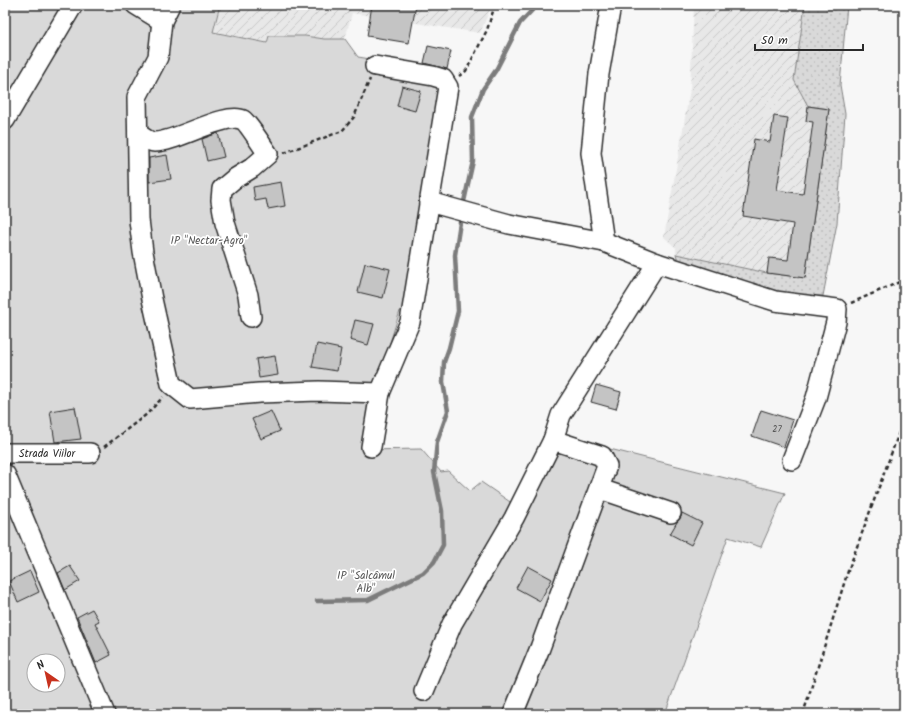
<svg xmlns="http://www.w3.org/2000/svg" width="909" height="719" font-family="Kalam,sans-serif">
<defs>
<pattern id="industrial-furrows" width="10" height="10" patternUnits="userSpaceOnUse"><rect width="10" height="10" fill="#e8e8e8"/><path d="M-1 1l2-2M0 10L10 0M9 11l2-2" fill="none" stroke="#c7c7c7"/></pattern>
<pattern id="grass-dots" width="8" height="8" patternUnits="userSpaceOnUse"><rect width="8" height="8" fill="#d9d9d9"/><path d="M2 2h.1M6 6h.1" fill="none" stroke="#bababa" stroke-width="1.8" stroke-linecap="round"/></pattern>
</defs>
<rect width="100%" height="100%" fill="#f7f7f7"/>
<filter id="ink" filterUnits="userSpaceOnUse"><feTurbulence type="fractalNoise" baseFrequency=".025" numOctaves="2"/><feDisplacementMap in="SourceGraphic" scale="8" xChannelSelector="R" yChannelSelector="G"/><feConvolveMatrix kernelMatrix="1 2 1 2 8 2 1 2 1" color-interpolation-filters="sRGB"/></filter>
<g filter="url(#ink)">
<path fill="url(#industrial-furrows)" d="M 220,5 L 492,5 L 480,33 L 352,13 L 345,39 L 324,39 L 305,36 L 269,36 L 267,43 L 213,32 Z
M 694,5 L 805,5 L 794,80 L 829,109 L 805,278 L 767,273 L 676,254 L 676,248 L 664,237 L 690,89 Z"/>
<path fill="url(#grass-dots)" stroke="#828282" d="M 805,5 L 847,5 L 840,85 L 845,114 L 837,223 L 823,296 L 788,297 L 679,264 L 676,254 L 767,273 L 805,278 L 829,109 L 808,106 L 794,80 Z"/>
<path fill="#d9d9d9" stroke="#828282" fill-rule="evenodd" d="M 5,5 L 220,5 L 213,32 L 267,43 L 269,36 L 305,36 L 324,39 L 345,39 L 358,57 L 383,61 L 436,84 L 440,88 L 416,224 L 423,223 L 406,311 L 400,311 L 387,352 L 366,450 L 421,449 L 441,472 L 448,471 L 470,491 L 481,482 L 516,506 L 550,434 L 785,493 L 761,547 L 728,537 L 665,714 L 5,714 ZM 34,661 L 58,661 L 58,685 L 34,685 Z"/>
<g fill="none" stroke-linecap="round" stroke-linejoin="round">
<path stroke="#7b7b7b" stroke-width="4.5" d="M 463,206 L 473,161 L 472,117 L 483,89 L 496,70 L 520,23 L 537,5
M 317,601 L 368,600 L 423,573 L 434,562 L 443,545 L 442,511 L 434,472 L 437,442 L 448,411 L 443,382 L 444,362 L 449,348 L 458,311 L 455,255 L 461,216"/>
</g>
<path fill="#c4c4c4" stroke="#2b2b2b" d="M 372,5 L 416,5 L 409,43 L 367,36 Z
M 428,46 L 451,51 L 447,69 L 424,63 Z
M 402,86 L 421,91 L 415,111 L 397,106 Z
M 808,106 L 829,109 L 805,278 L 767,273 L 769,258 L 788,260 L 793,224 L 743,216 L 754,139 L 770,142 L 774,116 L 788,118 L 777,190 L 803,194 L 813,122 L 806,121 Z
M 218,133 L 224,157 L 207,161 L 202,139 Z
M 167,155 L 171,179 L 149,182 L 149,158 Z
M 281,182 L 285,206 L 268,209 L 266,199 L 255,201 L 253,187 Z
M 365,263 L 390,269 L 383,298 L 358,292 Z
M 355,320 L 374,324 L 368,345 L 350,340 Z
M 317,344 L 341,349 L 337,371 L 312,367 Z
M 275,356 L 278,375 L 259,378 L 256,359 Z
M 596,385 L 621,392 L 616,409 L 591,402 Z
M 75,407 L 81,439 L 55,442 L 50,411 Z
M 761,410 L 793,420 L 784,447 L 752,436 Z
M 271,411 L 280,431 L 261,439 L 252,419 Z
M 682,513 L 702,523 L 691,545 L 670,534 L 677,522 L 681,517 Z
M 70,566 L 80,581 L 65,590 L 58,573 Z
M 528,566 L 552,579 L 540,601 L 516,588 Z
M 30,571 L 39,592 L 18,602 L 9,581 Z
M 92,609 L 99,621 L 95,623 L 111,655 L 96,663 L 77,617 Z"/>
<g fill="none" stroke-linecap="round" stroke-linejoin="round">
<defs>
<g id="minor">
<path d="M 136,5 L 162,21"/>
<path d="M 170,5 L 162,21 L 158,57 L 137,97 L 139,220 L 143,252 L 152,299 L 171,384 L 190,399 L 259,393 L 319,391 L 380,393"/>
<path d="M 5,120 L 73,5"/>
<path d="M 138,134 C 142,136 149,142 154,142 C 175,143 226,111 243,120 C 248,123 263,147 268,154 L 252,168 L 234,179 L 222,189 L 221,200 L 225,223 L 248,295 L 251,317"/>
<path d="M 429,202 L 509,224 L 604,242 L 657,263 L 775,301 L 837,309 L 836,322 L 816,398 L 792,460"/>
<path d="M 604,242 L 591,153 L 599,74 L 611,5"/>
<path d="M 371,447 L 380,393 L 410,322 L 448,87 L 443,79 L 433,76 L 375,66"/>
<path id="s1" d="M 5,453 L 90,453"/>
<path d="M 5,474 L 105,714"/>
<path d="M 600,489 L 671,513"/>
<path d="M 424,691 L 452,624 L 514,518 L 553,440 L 561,415 L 657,263"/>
<path d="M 513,714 L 540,648 L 607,466 L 602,456 L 553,440"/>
</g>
</defs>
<use href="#minor" stroke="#2b2b2b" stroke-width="22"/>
<path stroke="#2b2b2b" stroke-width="2.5" stroke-dasharray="4 3" stroke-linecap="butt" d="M 459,76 L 466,71 L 487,30 L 495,5
M 284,153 L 342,131 L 354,117 L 370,79
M 851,303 L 904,280
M 104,447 L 147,414 L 163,397
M 803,714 L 848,571 L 904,419"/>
<use href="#minor" stroke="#fff" stroke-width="19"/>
</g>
</g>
<g text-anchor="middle" stroke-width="3.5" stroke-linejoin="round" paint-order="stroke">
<g font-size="9" fill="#515151">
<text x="777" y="432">27</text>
</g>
<g font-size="11" fill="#565656" stroke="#fff">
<text x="209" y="244">IP "Nectar-Agro"</text>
<text x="366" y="579">IP "Salcâmul<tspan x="366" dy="13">Alb"</tspan></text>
</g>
<g font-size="11" fill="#2b2b2b" stroke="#fff">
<text dy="4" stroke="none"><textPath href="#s1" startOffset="42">Strada Viilor</textPath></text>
</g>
</g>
<rect width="909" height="719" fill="none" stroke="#fff" stroke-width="20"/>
<rect x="10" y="10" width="889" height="699" fill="none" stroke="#2b2b2b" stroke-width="1.5" filter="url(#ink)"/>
<g transform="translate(46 673) rotate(326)"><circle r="19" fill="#ffffff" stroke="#aaaaaa"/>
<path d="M0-3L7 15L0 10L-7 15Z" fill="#c8321e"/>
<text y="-6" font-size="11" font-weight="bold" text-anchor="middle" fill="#2b2b2b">N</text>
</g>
<path d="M755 44v6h108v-6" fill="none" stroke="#2b2b2b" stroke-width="2"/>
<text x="761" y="44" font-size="12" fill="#2b2b2b" stroke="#ffffff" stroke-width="3" paint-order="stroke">50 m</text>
</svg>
